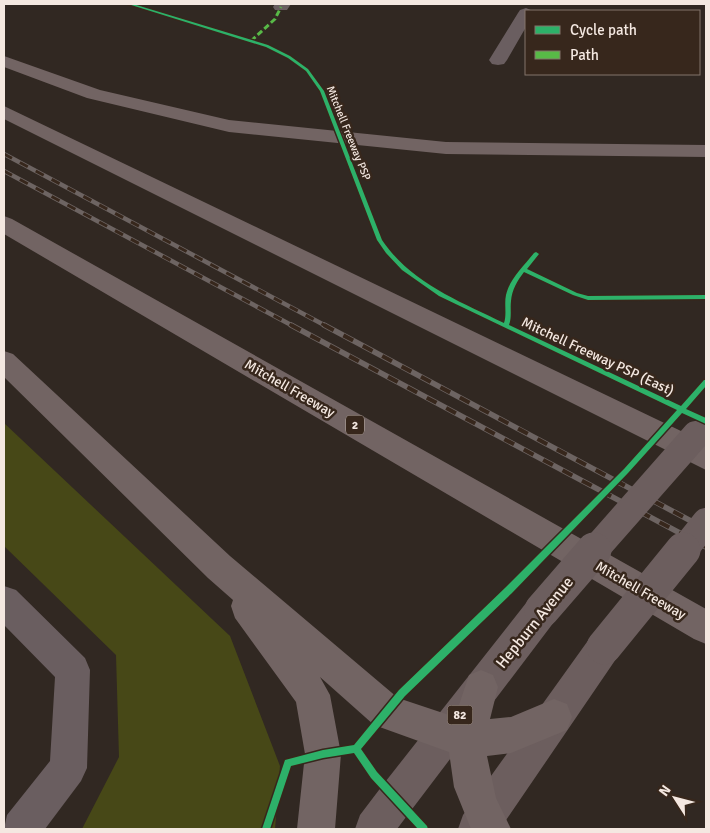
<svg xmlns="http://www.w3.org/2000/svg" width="710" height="833" font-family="Signika,sans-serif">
<rect width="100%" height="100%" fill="#312822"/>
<path fill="#474817" d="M 4,423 L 230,636 L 280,766 L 275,829 L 82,829 L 119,757 L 116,655 L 4,546 Z"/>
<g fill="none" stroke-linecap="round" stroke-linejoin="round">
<path fill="#6a5e60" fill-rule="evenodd" d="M 275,4 L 291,4 L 287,10 L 275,10 L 273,7 Z
M 526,8 L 533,11 L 526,11 L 526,27 L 507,60 L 504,64 L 498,65 L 492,64 L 489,60 L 518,13 L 520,10 Z
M 4,586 L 16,590 L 85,658 L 90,670 L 87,768 L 81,781 L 45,829 L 4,829 L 7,815 L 50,761 L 55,677 L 4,625 Z"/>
<path fill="#6c5e5e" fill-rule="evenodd" d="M 542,594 L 554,598 L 558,610 L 554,622 L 397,829 L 355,829 L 360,815 L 382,786 L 530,598 Z
M 604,630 L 616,635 L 621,647 L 616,659 L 500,829 L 458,829 L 463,815 L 592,635 Z"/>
<path fill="#726463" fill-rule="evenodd" d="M 4,56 L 100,90 L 229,120 L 446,142 L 706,145 L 706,157 L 446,154 L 229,132 L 87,98 L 4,67 Z
M 4,106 L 706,443 L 706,470 L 4,119 Z
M 4,216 L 12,219 L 706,609 L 706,644 L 694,639 L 4,234 Z
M 4,351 L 13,354 L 230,556 L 398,698 L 455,717 L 469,675 L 481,670 L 493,675 L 498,687 L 490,719 L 511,717 L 554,699 L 567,704 L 572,717 L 567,730 L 511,753 L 487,756 L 496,798 L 511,829 L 471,829 L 454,787 L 449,752 L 374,725 L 320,677 L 330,695 L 341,754 L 335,829 L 297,829 L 305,754 L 296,702 L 235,618 L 231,606 L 233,600 L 208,578 L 4,377 Z"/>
<defs>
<path id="rail-far1" d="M 4,154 L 326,326
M 4,171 L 293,326"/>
<path id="rail" d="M 291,325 L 706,547
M 324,325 L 706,529"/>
</defs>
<use href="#rail-far1" stroke="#6d6462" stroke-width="4.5"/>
<use href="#rail" stroke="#6d6462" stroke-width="5.5"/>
<use href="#rail-far1" stroke="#37271c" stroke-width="3" stroke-dasharray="9" stroke-linecap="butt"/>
<use href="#rail" stroke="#37271c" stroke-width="4" stroke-dasharray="11" stroke-linecap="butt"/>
<path stroke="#6c5e5e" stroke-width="28" d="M 593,552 L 696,435
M 682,552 L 706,522"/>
<path stroke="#6c5e5e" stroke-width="35" d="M 542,610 L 594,550
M 604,647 L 683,550"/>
<path stroke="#58b947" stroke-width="3" stroke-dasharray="6 3" stroke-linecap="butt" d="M 251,41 L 275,19 L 281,7"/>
<defs>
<path id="cycleway" d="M 128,4 L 133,4 L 268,45 L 290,56 L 308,69 L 324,91 L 382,240 C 411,283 459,301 504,323 C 507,314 504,304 506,295 C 510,278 524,266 534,253 L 536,252 L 539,254 L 527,269 L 577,293 L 588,296 L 706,295 L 706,299 L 588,300 L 573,295 L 524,272 C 517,281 512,290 511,301 C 510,309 512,317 509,325 L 681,406 L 704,380 L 706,380 L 706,386 L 686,409 L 706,418 L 706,424 L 682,413 L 628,473 L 512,593 L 405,696 L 361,749 L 377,772 L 427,826 L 428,829 L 418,829 L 371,778 L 354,753 L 323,758 L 291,766 L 270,829 L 262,829 L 285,760 L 323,750 L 354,745 L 399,690 L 506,587 L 624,469 L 677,410 L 439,296 L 402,270 L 386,253 L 377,240 L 320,91 L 306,71 L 288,58 L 266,47 Z"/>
</defs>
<use href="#cycleway" stroke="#37271c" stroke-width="3"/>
<use href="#cycleway" fill="#2db169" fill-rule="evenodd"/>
</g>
<g text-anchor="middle" stroke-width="5" stroke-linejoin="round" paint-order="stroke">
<g font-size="11" fill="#f4e8e1" stroke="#37271c">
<text transform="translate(349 133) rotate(68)" y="4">Mitchell Freeway PSP</text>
</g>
<g fill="#37271c" stroke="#bbaea6" stroke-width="1">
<rect x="346" y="415.5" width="18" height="19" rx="4"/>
<rect x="447.5" y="705.5" width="25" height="19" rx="4"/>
</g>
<g font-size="12" font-weight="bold" fill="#f4e8e1">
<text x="355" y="429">2</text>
<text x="460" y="719">82</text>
</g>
<g font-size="14" fill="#f4e8e1" stroke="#37271c">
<text transform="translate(598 356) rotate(25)" y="5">Mitchell Freeway PSP (East)</text>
<text transform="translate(290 388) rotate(30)" y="5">Mitchell Freeway</text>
<text transform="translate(641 590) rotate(30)" y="5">Mitchell Freeway</text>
</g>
<g font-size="16" fill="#f4e8e1" stroke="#37271c">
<text transform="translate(534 622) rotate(-51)" y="6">Hepburn Avenue</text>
</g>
</g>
<rect width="710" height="833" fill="none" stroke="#f4e8e1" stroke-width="10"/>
<rect x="525" y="10" width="175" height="65" fill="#37271c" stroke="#83746b"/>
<rect x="535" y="26" width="25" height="8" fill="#2db169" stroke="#83746b"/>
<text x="570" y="35" font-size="15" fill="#f4e8e1">Cycle path</text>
<rect x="535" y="51" width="25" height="8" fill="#58b947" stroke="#83746b"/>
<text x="570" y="60" font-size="15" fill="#f4e8e1">Path</text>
<g transform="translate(675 798) rotate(306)" stroke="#37271c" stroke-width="4" paint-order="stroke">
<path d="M0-4L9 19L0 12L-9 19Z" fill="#f4e8e1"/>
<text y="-8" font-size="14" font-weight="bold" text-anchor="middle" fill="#f4e8e1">N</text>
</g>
</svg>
